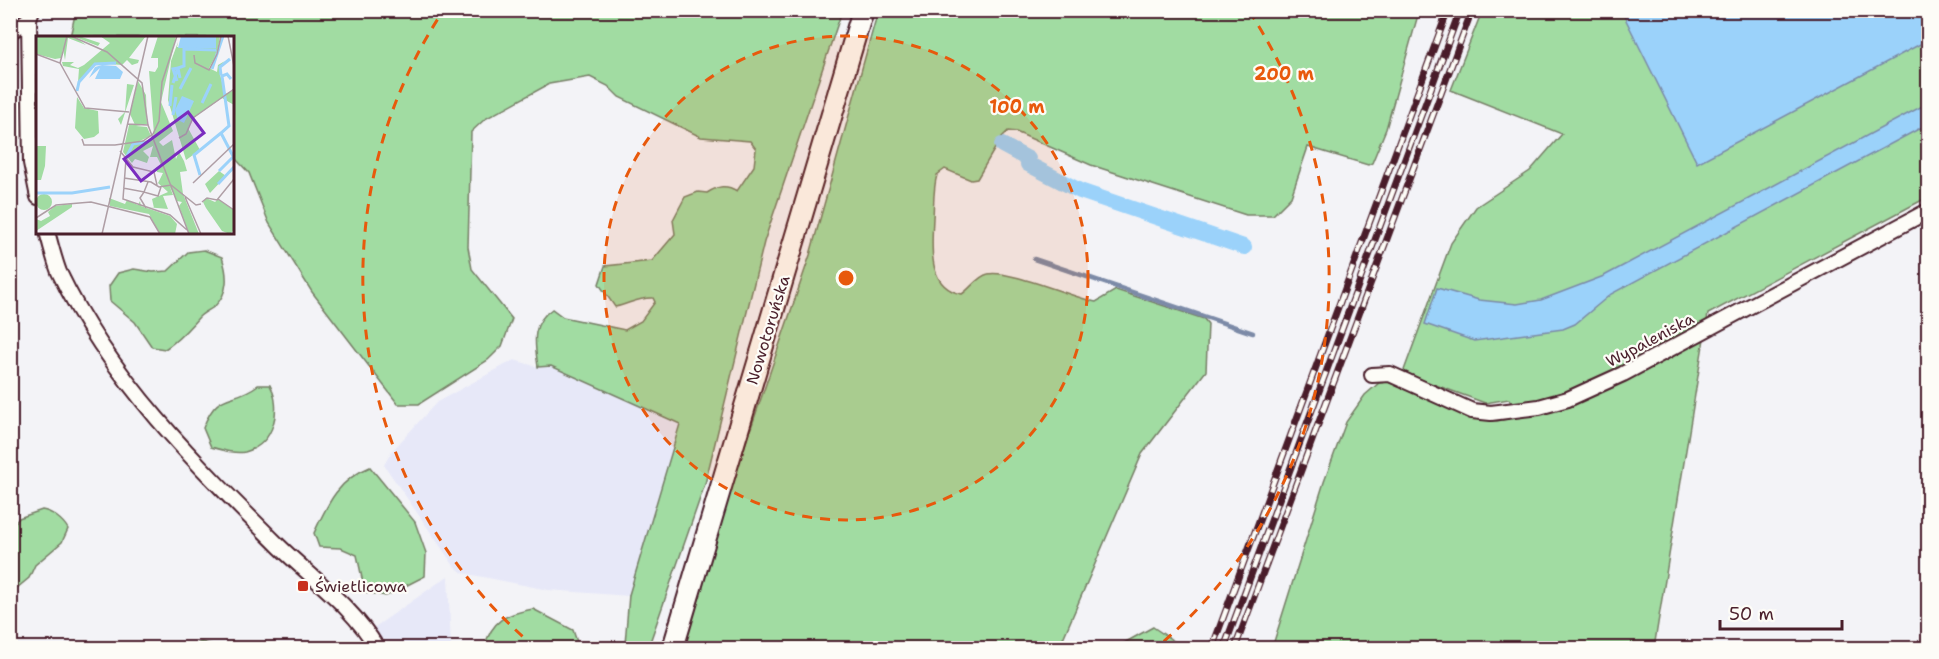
<svg xmlns="http://www.w3.org/2000/svg" width="1939" height="659" font-family="'Shantell Sans',sans-serif">
	<style>
		.built { fill: #e7e8f8 }
		.green { fill: #a1dca2; stroke: #767e66; stroke-width: 1.5 }
		.water { fill: #9bd2fa; stroke: #7b8aa7; stroke-width: 1.5 }
		.lines { fill: none; stroke-linecap: round; stroke-linejoin: round }
		.stream { stroke: #7b8aa7; stroke-width: 4.5 }
		.canal { stroke: #9bd2fa; stroke-width: 16 }
		.minor-casing { stroke: #4a1f2b; stroke-width: 18 }
		.secondary-casing { stroke: #4a1f2b; stroke-width: 24 }
		.minor { stroke: #fdfcf7; stroke-width: 14 }
		.secondary { stroke: #fdfcf7; stroke-width: 20 }
		.rail-casing { stroke: #4a1f2b; stroke-width: 7 }
		.rail { stroke: #fdfcf7; stroke-width: 4.5; stroke-dasharray: 14; stroke-linecap: butt }
		.ring { fill: none; stroke: #e8590c; stroke-width: 3; stroke-dasharray: 10 8 }
		.poi-dot { fill: #c8321e; stroke: #fdfcf7; stroke-width: 2 }
		.labels { text-anchor: middle; dominant-baseline: central; stroke-width: 4.5; stroke-linejoin: round; paint-order: stroke }
		.street-label { font-size: 16px; fill: #4a1f2b; stroke: #fdfcf7 }
		.poi-label { font-size: 16px; fill: #4a1f2b; stroke: #fdfcf7; text-anchor: start }
		.inset-river { fill: none; stroke: #9bd2fa; stroke-width: 3 }
		.inset-road { fill: none; stroke: #af9ea5; stroke-width: 1.5 }
		.view { fill: #7b2cbf; fill-opacity: 0.15; stroke: #7b2cbf; stroke-width: 3 }
		.inset-edge { fill: none; stroke: #4a1f2b; stroke-width: 3 }
		.centre { fill: #e8590c; stroke: #fdfcf7; stroke-width: 3 }
		.ring-label { font-size: 18px; text-anchor: middle; font-weight: bold; fill: #e8590c; stroke: #fdfcf7; stroke-width: 4.5; stroke-linejoin: round; paint-order: stroke }
	</style>
	<rect width="100%" height="100%" fill="#f3f3f7"/>
	<filter id="ink" filterUnits="userSpaceOnUse"><feTurbulence type="fractalNoise" baseFrequency=".0167" numOctaves="2"/><feDisplacementMap in="SourceGraphic" scale="12" xChannelSelector="R" yChannelSelector="G"/><feConvolveMatrix kernelMatrix="1 2 1 2 8 2 1 2 1" color-interpolation-filters="sRGB"/></filter>
	<g filter="url(#ink)">
		<!-- built -->
		<path class="built" d="M 514,360 L 538,367 L 551,365 L 680,424 L 629,596 L 548,590 L 463,573 L 454,566 L 384,465 L 392,451 L 437,402 Z
			M 448,576 L 451,648 L 377,648 L 372,629 Z"/>
		<!-- green -->
		<path class="green" d="M 76,10 L 842,11 L 764,242 L 705,484 L 648,648 L 622,648 L 625,644 L 629,595 L 680,424 L 551,366 L 538,367 C 535,344 530,324 552,309 L 563,317 L 625,330 L 641,321 L 655,302 L 653,298 C 639,297 629,304 615,307 L 599,284 L 605,266 L 652,261 L 675,234 L 673,220 L 685,197 L 698,192 L 707,193 C 718,186 726,184 737,191 L 754,166 L 756,149 L 750,141 L 701,137 L 619,97 L 608,86 L 590,77 L 549,84 L 485,119 L 471,132 L 468,247 L 472,269 L 512,319 L 502,346 L 488,360 L 419,404 L 398,404 L 312,292 L 269,223 L 249,173 L 233,156 L 232,38 L 70,37 Z
			M 878,11 L 1415,11 L 1418,15 L 1386,129 L 1372,163 L 1368,165 L 1308,147 L 1291,197 L 1273,215 L 1246,215 L 1091,165 L 1016,132 L 1008,131 L 1001,138 L 977,179 L 971,180 L 945,169 L 937,175 C 933,188 934,204 933,218 C 932,245 926,288 962,294 C 970,289 978,276 988,274 C 1007,269 1072,297 1096,302 L 1116,290 L 1204,319 L 1208,324 L 1206,371 L 1142,454 L 1059,648 L 682,648 L 739,463 L 810,255 Z
			M 1482,11 L 1928,11 L 1928,197 L 1708,314 L 1654,648 L 1272,648 L 1324,482 L 1346,422 L 1365,395 L 1379,383 L 1388,382 L 1472,418 L 1497,421 L 1518,417 L 1509,399 L 1485,403 L 1403,373 L 1451,243 L 1476,207 L 1530,171 L 1562,134 L 1451,90 Z
			M 204,250 L 222,257 C 228,275 229,292 215,306 C 210,310 204,312 199,317 C 188,329 179,340 165,349 L 152,347 L 135,322 L 110,301 L 109,286 L 118,273 L 134,269 L 153,272 L 168,271 L 188,252 Z
			M 258,385 L 270,385 C 282,408 275,444 245,452 C 234,454 222,450 211,447 L 203,428 C 218,389 231,405 258,385 Z
			M 370,467 L 415,522 L 426,553 L 425,576 L 386,596 L 365,592 L 357,555 L 341,548 L 319,547 L 314,533 C 328,503 338,480 370,467 Z
			M 42,510 C 51,511 63,520 68,529 L 62,542 L 35,565 L 29,578 L 11,593 L 11,528 L 19,518 Z
			M 533,609 L 573,630 L 579,648 L 484,648 C 492,620 505,614 533,609 Z
			M 1153,627 L 1175,642 L 1172,648 L 1115,648 Z
			M 201,642 L 225,648 L 187,648 Z"/>
		<!-- water -->
		<path class="water" d="M 1624,11 L 1928,11 L 1928,40 L 1697,163 L 1623,14 Z
			M 1928,103 L 1928,124 L 1611,294 L 1575,324 L 1563,329 L 1474,341 L 1425,324 L 1437,288 L 1479,300 L 1517,304 L 1541,300 L 1604,276 Z"/>
		<g class="lines">
			<!-- stream -->
			<path class="stream" d="M 1034,259 L 1253,333"/>
			<!-- canal -->
			<path class="canal" d="M 10,14 L 18,10
				M 1002,145 L 1028,159 L 1028,164 L 1080,191 L 1244,247"/>
			<defs>
				<path id="minor" d="M 32,10 L 29,19 L 31,163 L 38,197
					M 10,32 L 29,19
					M 47,232 C 51,245 54,259 59,272 C 110,379 197,465 280,547 C 313,579 354,608 377,648
					M 1372,375 L 1390,374 L 1472,411 L 1491,413 L 1539,407 L 1568,399 L 1623,374 L 1928,211"/>
				<path id="secondary" d="M 673,648 L 863,10"/>
			</defs>
			<!-- minor casing -->
			<use href="#minor" class="minor-casing"/>
			<!-- secondary casing -->
			<use href="#secondary" class="secondary-casing"/>
			<!-- minor -->
			<use href="#minor" class="minor"/>
			<!-- secondary -->
			<use href="#secondary" class="secondary"/>
			<defs>
				<path id="rail" d="M 1212,648 L 1448,10
					M 1224,648 L 1460,10
					M 1235,648 L 1472,10"/>
			</defs>
			<!-- rail casing -->
			<use href="#rail" class="rail-casing"/>
			<!-- rail -->
			<use href="#rail" class="rail"/>
		</g>
	</g>
	<!-- distance rings -->
	<circle cx="846" cy="278" r="242" fill="#e8590c" fill-opacity=".12"/>
	<g class="ring">
		<circle cx="846" cy="278" r="242"/>
		<path d="M536 648A483 483 0 0 1 443 11M1249 11A483 483 0 0 1 1156 648"/>
	</g>
	<!-- markers -->
	<rect class="poi-dot" x="297" y="580" width="12" height="12" rx="3"/>
	<g class="labels">
		<!-- street labels -->
		<g class="street-label">
			<text transform="translate(768 330) rotate(-73)">Nowotoruńska</text>
			<text transform="translate(1650 340) rotate(-28)">Wypaleniska</text>
		</g>
		<!-- poi labels -->
		<g class="poi-label">
			<text x="315" y="586">Świetlicowa</text>
		</g>
	</g>
	<!-- overview -->
	<g transform="translate(36 36)">
		<rect width="198" height="198" fill="#f3f3f7"/>
		<path d="M 0,0 L 43,0 L 64,7 L 62,10 L 39,1 L 50,9 L 32,2 L 29,24 L 27,13 L 25,22 L 19,23 L 0,18 ZM 64,0 L 110,0 L 93,22 L 103,24 L 102,27 L 96,29 L 91,24 L 86,29 L 62,27 L 42,46 L 43,33 L 27,30 L 26,26 L 38,26 L 34,29 L 42,32 L 48,29 L 74,7 ZM 122,0 L 140,0 L 125,66 L 137,95 L 123,106 L 127,110 L 136,104 L 140,123 L 143,116 L 148,125 L 151,135 L 144,136 L 147,158 L 163,198 L 153,198 L 143,170 L 146,166 L 141,165 L 134,151 L 137,159 L 127,160 L 132,173 L 110,171 L 118,172 L 116,163 L 132,156 L 122,147 L 127,137 L 121,136 L 120,132 L 125,129 L 121,121 L 114,121 L 117,110 L 107,115 L 113,121 L 111,127 L 99,123 L 96,127 L 87,116 L 93,89 L 99,89 L 94,78 L 102,45 L 110,59 L 111,88 L 100,90 L 111,91 L 115,100 L 99,107 L 113,104 L 118,98 L 113,35 L 119,36 L 122,31 L 122,22 L 115,22 ZM 180,0 L 184,0 L 181,18 L 173,32 L 181,36 L 182,29 L 189,25 L 184,30 L 184,38 L 189,58 L 198,54 L 198,69 L 186,62 L 157,82 L 152,92 L 164,114 L 150,124 L 132,64 L 135,25 L 142,6 L 141,11 L 180,12 ZM 91,48 L 98,49 L 85,89 L 82,83 L 89,76 ZM 41,61 L 48,72 L 62,75 L 63,97 L 58,101 L 48,103 L 39,92 ZM 0,110 L 10,110 L 9,130 L 5,144 L 1,144 ZM 183,135 L 190,140 L 174,157 L 169,148 ZM0 166a8 8 0 1 1 16 0a8 8 0 1 1-16 0ZM 73,162 L 89,168 L 91,164 L 102,169 L 104,165 L 105,170 L 134,180 L 141,188 L 139,198 L 124,198 L 113,178 L 74,170 ZM 170,162 L 179,166 L 182,163 L 198,174 L 198,194 L 194,198 L 186,195 L 170,172 L 167,166 ZM 36,168 L 36,171 L 0,195 L 0,183 L 5,185 L 14,180 L 12,176 L 19,170 Z" fill="#a1dca2"/>
		<path d="M 145,0 L 180,0 L 180,12 L 142,12 ZM 66,29 L 80,30 L 87,36 L 84,43 L 59,43 L 64,32 L 53,42 L 59,31 ZM 146,60 L 158,65 L 148,87 L 142,84 L 139,74 Z" fill="#9bd2fa"/>
		<path class="inset-river" d="M 176,33 L 187,0M 185,39 L 184,31 L 194,23M 195,43 L 191,38 L 186,40 L 193,90 L 185,97 L 198,122M 141,45 L 137,33 L 142,32 L 144,42M 137,47 L 142,32 L 148,30 L 148,13 L 180,14M 144,53 L 155,32M 41,55 L 43,46 L 59,28 L 80,27M 166,67 L 175,48M 134,70 L 136,49M 137,79 L 140,61M 90,122 L 97,108 L 109,106M 183,135 L 197,121M 164,139 L 158,119 L 185,97M 182,148 L 198,131M 0,157 L 36,157 L 74,151"/>
		<path class="inset-road" d="M 35,0 L 71,16 L 106,47 L 112,89 L 153,198M 192,0 L 198,30M 0,18 L 24,27 L 49,72 L 93,76M 158,19 L 159,27 L 173,34 L 181,18 L 185,0M 24,27 L 31,0M 91,88 L 112,89M 143,102 L 150,98 L 157,82 L 198,53M 46,103 L 48,109 L 79,109 L 107,105 L 117,98 L 123,85 L 126,46 L 141,0M 84,115 L 97,131 L 118,136 L 121,149M 90,123 L 87,163 L 134,179 L 151,194M 88,142 L 115,146 L 123,151 L 135,149 L 160,169 L 165,168M 157,147 L 198,108M 87,152 L 108,156 L 112,146M 149,161 L 165,198M 182,163 L 198,174M 166,166 L 171,162 L 181,164 L 198,143M 110,172 L 104,162 L 108,156 L 122,160 L 125,151M 0,182 L 20,169 L 55,166 L 114,181 L 124,198M 66,198 L 112,0"/>
		<path class="view" d="M 152,76 L 168,97 L 105,145 L 88,123 Z"/>
		<rect width="198" height="198" class="inset-edge"/>
	</g>
	<circle cx="846" cy="278" r="9" class="centre"/>
	<g class="ring-label">
		<text x="1284" y="80">200 m</text>
		<text x="1017" y="113">100 m</text>
	</g>
	<!-- margin -->
	<rect width="1939" height="659" fill="none" stroke="#fdfcf7" stroke-width="36"/>
	<rect x="18" y="18" width="1903" height="623" fill="none" stroke="#4a1f2b" stroke-width="2" filter="url(#ink)"/>
	<!-- scale -->
	<path d="M1720 620v9h122v-9" fill="none" stroke="#4a1f2b" stroke-width="3"/>
	<text x="1729" y="620" font-size="18" fill="#4a1f2b" stroke="#fdfcf7" stroke-width="4.5" paint-order="stroke">50 m</text>
</svg>
